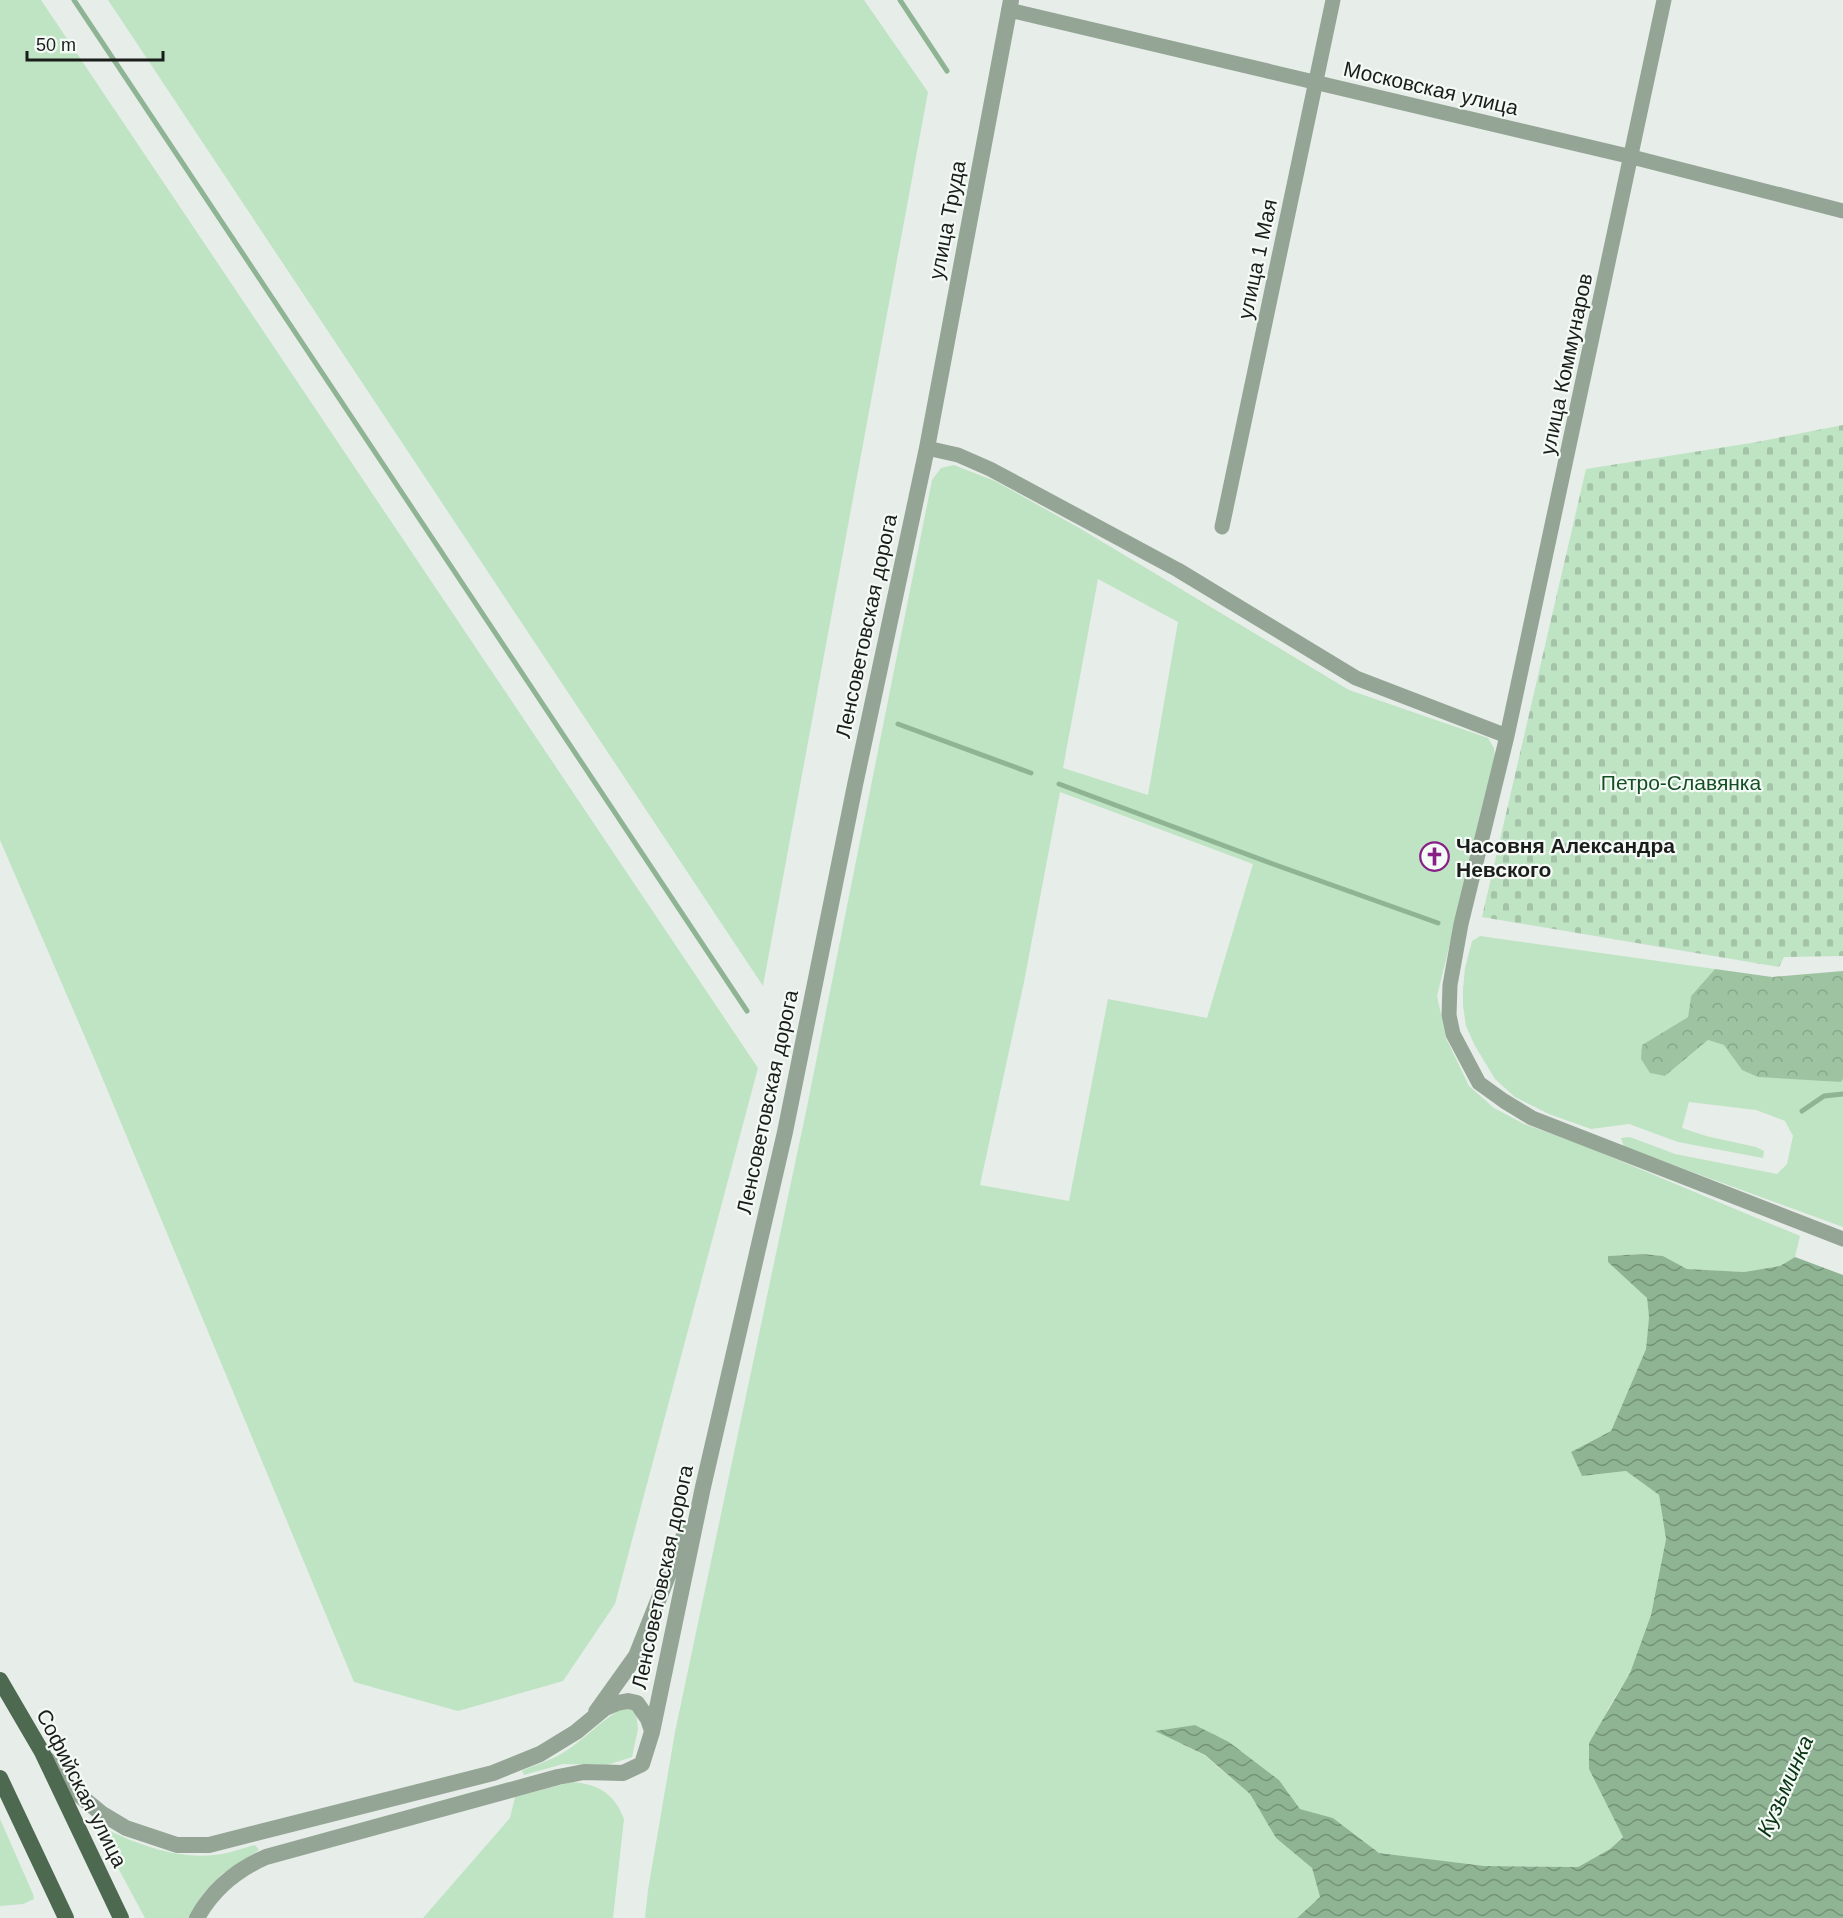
<svg xmlns="http://www.w3.org/2000/svg" width="1843" height="1918" font-family="Arial,sans-serif">
	<style>
		.green { fill: #bfe4c4; fill-rule: evenodd }
		.forest { fill: url(#forest-crowns) }
		.cemetery { fill: url(#cemetery-stones) }
		.water { fill: url(#water-waves) }
		.lines { fill: none; stroke-linecap: round; stroke-linejoin: round }
		.stream { stroke: #8fb494; stroke-width: 5 }
		.minor { stroke: #94a596; stroke-width: 15 }
		.tertiary { stroke: #94a596; stroke-width: 16 }
		.primary { stroke: #4d6a51; stroke-width: 16 }
		.labels { text-anchor: middle; dominant-baseline: central; stroke-width: 4.5; stroke-linejoin: round; paint-order: stroke }
		.street-label { font-size: 21px; fill: #1b1d1b; stroke: #f4faf5 }
		.park-label { font-size: 21px; fill: #144e23; stroke: #f4faf5 }
		.poi-label { font-size: 21px; font-weight: bold; fill: #1b1d1b; stroke: #f4faf5; text-anchor: start }
		.water-label { font-size: 22px; font-style: italic; fill: #083414; stroke: #f4faf5 }
	</style>
	<defs>
		<pattern id="forest-crowns" width="20" height="18" patternUnits="userSpaceOnUse" patternTransform="scale(1.5)"><rect width="20" height="18" fill="#9dc3a1"/><path d="M2 6a3 3 0 1 1 6 0M12 15a3 3 0 1 1 6 0" fill="none" stroke="#87a78a"/></pattern>
		<pattern id="cemetery-stones" width="16" height="16" patternUnits="userSpaceOnUse" patternTransform="scale(1.5)"><rect width="16" height="16" fill="#bfe4c4"/><path d="M2 7V4a2 2 0 0 1 4 0v3zM10 15v-3a2 2 0 0 1 4 0v3z" fill="#a4c3a8"/></pattern>
		<pattern id="water-waves" width="16" height="10" patternUnits="userSpaceOnUse" patternTransform="scale(1.5)"><rect width="16" height="10" fill="#8fb494"/><path d="M0 5q4-4 8 0t8 0" fill="none" stroke="#749278"/></pattern>
	</defs>
	<rect width="100%" height="100%" fill="#e7ede8"/>
	<!-- green -->
	<path class="green" d="M 0,0 L 41,0 L 758,1068 L 615,1604 L 563,1681 L 458,1711 L 354,1682 L 94,1058 L 0,840 Z
		M 108,0 L 864,0 L 928,92 L 763,986 Z
		M 954,465 L 995,481 L 1081,529 L 1349,690 L 1488,738 L 1494,748 L 1495,760 L 1437,996 L 1446,1038 L 1469,1086 L 1494,1108 L 1524,1124 L 1580,1144 L 1800,1236 L 1795,1257 L 1780,1266 L 1744,1272 L 1687,1269 L 1663,1256 L 1643,1254 L 1608,1256 L 1647,1298 L 1649,1317 L 1646,1349 L 1611,1431 L 1571,1452 L 1582,1476 L 1626,1471 L 1659,1495 L 1666,1539 L 1651,1615 L 1630,1673 L 1608,1709 L 1589,1769 L 1623,1836 L 1610,1849 L 1578,1867 L 1485,1866 L 1379,1853 L 1333,1818 L 1300,1809 L 1279,1780 L 1229,1742 L 1195,1725 L 1156,1731 L 1204,1755 L 1250,1794 L 1276,1838 L 1312,1868 L 1320,1897 L 1297,1918 L 645,1918 L 648,1890 L 675,1732 L 808,1102 L 932,480 L 941,468 ZM 1098,579 L 1178,622 L 1148,795 L 1063,768 ZM 1060,792 L 1253,864 L 1207,1018 L 1108,999 L 1069,1201 L 980,1185 L 1024,982 Z
		M 1480,936 L 1715,969 L 1691,996 L 1688,1017 L 1642,1045 L 1665,1076 L 1708,1040 L 1724,1044 L 1742,1070 L 1841,1082 L 1843,1079 L 1843,1227 L 1624,1147 L 1621,1138 L 1630,1137 L 1675,1154 L 1777,1174 L 1787,1164 L 1793,1136 L 1785,1121 L 1756,1110 L 1689,1102 L 1682,1128 L 1706,1136 L 1756,1147 L 1764,1151 L 1763,1158 L 1678,1142 L 1629,1124 L 1591,1129 L 1549,1114 L 1515,1097 L 1495,1079 L 1475,1046 L 1466,1026 L 1463,1006 L 1463,989 L 1465,968 L 1472,941 Z
		M 626,1707 L 636,1712 L 638,1729 L 632,1757 L 607,1765 L 563,1764 L 524,1775 L 522,1771 C 535,1765 549,1761 561,1754 C 585,1740 602,1718 626,1707 Z
		M 572,1782 C 598,1784 614,1793 624,1819 L 613,1918 L 423,1918 L 510,1818 L 515,1797 Z
		M 0,1819 L 33,1894 L 34,1899 L 23,1904 L 0,1906 Z
		M 110,1831 C 141,1846 180,1859 214,1855 C 228,1854 242,1848 255,1845 L 259,1850 L 222,1874 L 202,1895 L 189,1918 L 145,1918 L 110,1853 L 107,1835 Z"/>
	<!-- forest -->
	<path class="forest" d="M 1715,969 L 1772,977 L 1843,971 L 1843,1079 L 1841,1082 L 1758,1077 L 1742,1070 L 1724,1045 L 1708,1040 L 1665,1076 L 1650,1073 L 1641,1059 L 1642,1045 L 1688,1017 L 1691,996 Z"/>
	<!-- cemetery -->
	<path class="cemetery" d="M 1843,425 L 1843,956 L 1784,957 L 1779,967 L 1482,917 L 1586,469 L 1757,442 Z"/>
	<!-- water -->
	<path class="water" d="M 1643,1254 L 1663,1256 L 1687,1269 L 1744,1272 L 1780,1266 L 1795,1257 L 1843,1275 L 1843,1918 L 1297,1918 L 1320,1897 L 1312,1868 L 1276,1838 L 1250,1794 L 1205,1755 L 1155,1731 L 1195,1725 L 1229,1742 L 1279,1780 L 1300,1809 L 1333,1818 L 1379,1853 L 1485,1866 L 1578,1867 L 1610,1849 L 1623,1837 L 1589,1769 L 1589,1743 L 1630,1673 L 1651,1615 L 1666,1539 L 1659,1495 L 1626,1471 L 1582,1476 L 1571,1452 L 1611,1431 L 1646,1349 L 1649,1317 L 1647,1298 L 1608,1262 L 1608,1256 Z"/>
	<g class="lines">
		<!-- stream -->
		<path class="stream" d="M 74,0 L 747,1011
			M 900,0 L 947,71
			M 898,724 L 1031,773
			M 1059,784 L 1273,864 L 1438,923
			M 1802,1111 L 1824,1096 L 1843,1094"/>
		<!-- minor -->
		<path class="minor" d="M 1664,0 L 1507,736 L 1461,924 L 1450,985 L 1449,1015 L 1453,1034 L 1479,1083 L 1504,1101 L 1532,1118 L 1843,1239
			M 1009,10 L 1632,157 L 1843,211
			M 927,448 L 958,455 L 990,469 L 1178,570 L 1356,678 L 1507,736
			M 1222,527 L 1333,0"/>
		<!-- tertiary -->
		<path class="tertiary" d="M 596,1712 L 636,1656 L 685,1533
			M 48,1760 L 79,1795 L 101,1813 L 126,1828 L 177,1845 L 209,1845 L 493,1773 L 540,1754 L 576,1732 L 605,1708 L 617,1703 L 628,1701 L 637,1703 L 648,1719 L 652,1731
			M 197,1918 C 213,1889 236,1870 266,1857 L 558,1777 L 584,1772 L 623,1773 L 642,1764 L 652,1732 L 703,1487 L 785,1132 L 855,785 L 927,448 L 1011,0"/>
		<!-- primary -->
		<path class="primary" d="M 0,1680 L 42,1752 L 121,1918
			M 0,1778 L 66,1918"/>
	</g>
	<!-- icons -->
	<defs>
		<symbol id="church-ring" viewBox="-11 -11 22 22"><circle r="9.5" fill="#f4faf5" stroke="#871f85" stroke-width="1.5"/><path d="M-1.2-6h2.4v3.5h3.3v2.4h-3.3V6h-2.4V-.1h-3.3v-2.4h3.3Z" fill="#871f85"/></symbol>
	</defs>
	<g fill-rule="evenodd">
		<use href="#church-ring" x="1418" y="840" width="33" height="33"/>
	</g>
	<g class="labels">
		<!-- street labels -->
		<g class="street-label">
			<text transform="translate(1431 88) rotate(13)">Московская улица</text>
			<text transform="translate(947 220) rotate(-79)">улица Труда</text>
			<text transform="translate(1257 259) rotate(-78)">улица 1 Мая</text>
			<text transform="translate(1566 364) rotate(-78)">улица Коммунаров</text>
			<text transform="translate(866 626) rotate(-78)">Ленсоветовская дорога</text>
			<text transform="translate(767 1102) rotate(-78)">Ленсоветовская дорога</text>
			<text transform="translate(662 1577) rotate(-78)">Ленсоветовская дорога</text>
			<text transform="translate(82 1788) rotate(63)">Софийская улица</text>
		</g>
		<!-- park labels -->
		<g class="park-label">
			<text x="1681" y="782">Петро-Славянка</text>
		</g>
		<!-- poi labels -->
		<g class="poi-label">
			<text x="1456" y="845">Часовня Александра<tspan x="1456" dy="24">Невского</tspan></text>
		</g>
		<!-- water labels -->
		<g class="water-label">
			<text transform="translate(1785 1786) rotate(-66)">Кузьминка</text>
		</g>
	</g>
	<!-- scale -->
	<path d="M27 51v9h136v-9" fill="none" stroke="#1b1d1b" stroke-width="3"/>
	<text x="36" y="51" font-size="18" fill="#1b1d1b" stroke="#f4faf5" stroke-width="4.5" paint-order="stroke">50 m</text>
</svg>
